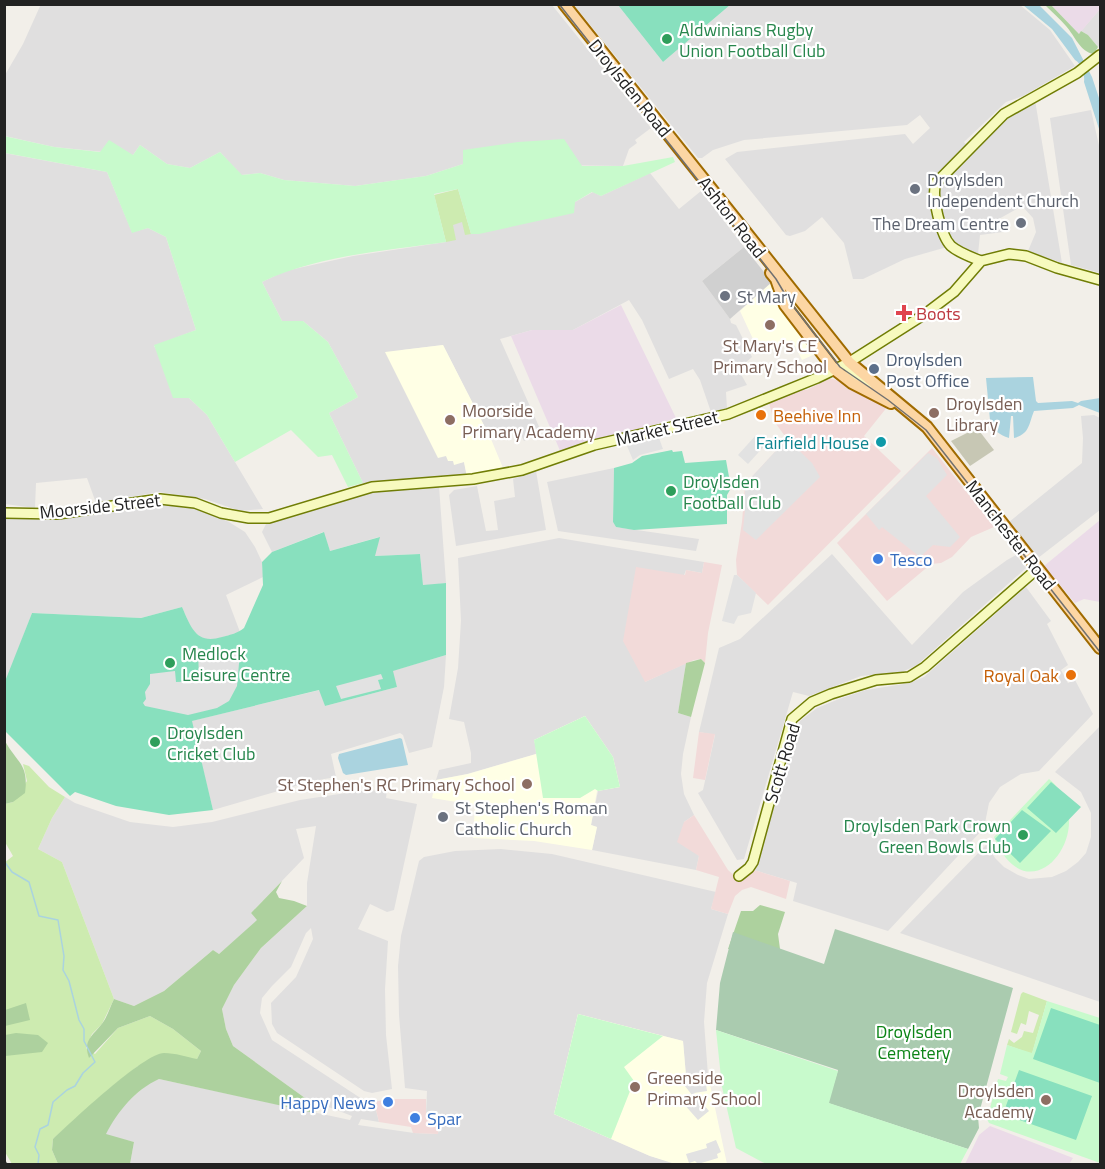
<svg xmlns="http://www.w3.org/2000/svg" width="1105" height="1169" font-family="'Titillium Web',sans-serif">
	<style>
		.residential { fill: #e0dfdf }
		.commercial { fill: #f2dad9 }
		.industrial { fill: #ebdbe8 }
		.education { fill: #ffffe5 }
		.religious { fill: #d0d0d0 }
		.construction { fill: #c7c7b4 }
		.grass { fill: #cdebb0 }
		.forest { fill: #add19e }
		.cemetery { fill: #aacbaf }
		.park { fill: #c8facc }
		.pitch { fill: #88e0be }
		.parking { fill: #e2e2e2 }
		.water { fill: #aad3df }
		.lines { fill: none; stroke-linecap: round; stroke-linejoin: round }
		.stream { stroke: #aad3df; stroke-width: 1.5 }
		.secondary-casing { stroke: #707d05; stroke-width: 12 }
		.primary-casing { stroke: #a06b00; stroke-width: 14 }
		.secondary { stroke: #f7fabf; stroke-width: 9 }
		.primary { stroke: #fcd6a4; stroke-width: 10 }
		.tram { stroke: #707070; stroke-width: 1.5 }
		.rail { stroke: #707070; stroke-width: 1.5; stroke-dasharray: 12 12; stroke-linecap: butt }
		.leisure-dot { fill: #2e9e5b; stroke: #fff; stroke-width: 2 }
		.worship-dot { fill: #6b7280; stroke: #fff; stroke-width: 2 }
		.health-dot { fill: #e0444e; stroke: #fff; stroke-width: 2 }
		.education-dot { fill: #8d6e63; stroke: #fff; stroke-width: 2 }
		.service-dot { fill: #5c6f8a; stroke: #fff; stroke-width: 2 }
		.food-dot { fill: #e8710a; stroke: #fff; stroke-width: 2 }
		.culture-dot { fill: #0f9aa8; stroke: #fff; stroke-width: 2 }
		.shop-dot { fill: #3f7fe0; stroke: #fff; stroke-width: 2 }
		.labels { text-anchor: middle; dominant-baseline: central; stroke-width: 4.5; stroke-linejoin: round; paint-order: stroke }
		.leisure-label { font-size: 18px; fill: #27864d; stroke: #fff; text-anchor: start }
		.street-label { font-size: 18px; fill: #222; stroke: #fff }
		.worship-label { font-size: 18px; fill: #5b616d; stroke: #fff; text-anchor: start }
		.health-label { font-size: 18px; fill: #be3a42; stroke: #fff; text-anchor: start }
		.education-label { font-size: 18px; fill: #785e54; stroke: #fff; text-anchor: start }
		.service-label { font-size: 18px; fill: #4e5e75; stroke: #fff; text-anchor: start }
		.food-label { font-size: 18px; fill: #c56008; stroke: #fff; text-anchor: start }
		.culture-label { font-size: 18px; fill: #0d838f; stroke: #fff; text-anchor: end }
		.shop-label { font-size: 18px; fill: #366cbe; stroke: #fff; text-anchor: start }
		.park-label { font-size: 18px; fill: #0c8416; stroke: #fff }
	</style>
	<rect width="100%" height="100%" fill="#f2efe9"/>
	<!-- residential -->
	<path class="residential" d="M 41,4 L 552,5 L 651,128 L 635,140 L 637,143 L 629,149 L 623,166 L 463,164 L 426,176 L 355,186 L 284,180 L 260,173 L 241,175 L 220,152 L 190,168 L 167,164 L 140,145 L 133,155 L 54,147 L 5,136 L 5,75 L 23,44 Z
		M 574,5 L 618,5 L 663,62 L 730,5 L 1020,5 L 1050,30 L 1075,66 L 1023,96 L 1006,102 L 964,142 L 972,151 L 1009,118 L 1035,100 L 1062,263 L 1028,251 L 1036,232 L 1033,218 L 1022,206 L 997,220 L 1003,232 L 980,235 L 978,254 L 954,245 L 905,259 L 863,279 L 853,279 L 844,243 L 822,217 L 805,231 L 790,236 L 786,235 L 725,159 L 737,152 L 905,134 L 913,144 L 930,128 L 920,115 L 907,125 L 744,140 L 713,150 L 702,158 L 698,158 Z
		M 1100,9 L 1100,45 L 1098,47 L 1088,35 L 1081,31 Z
		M 1091,110 L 1100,150 L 1100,273 L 1071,265 L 1050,118 Z
		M 4,153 L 107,172 L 132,232 L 148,228 L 166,237 L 196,330 L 154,346 L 189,398 L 207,415 L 263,509 L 240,511 L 205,499 L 159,492 L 96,503 L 87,478 L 36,483 L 35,508 L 5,504 Z
		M 650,173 L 679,209 L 701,191 L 744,247 L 702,281 L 730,319 L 731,323 L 736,325 L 752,357 L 738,369 L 747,385 L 726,392 L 727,409 L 711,412 L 700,380 L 693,369 L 669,379 L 642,320 L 629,300 L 573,330 L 532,330 L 500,339 L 541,431 L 524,441 L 518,430 L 491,439 L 443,345 L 402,350 L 446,456 L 457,463 L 464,462 L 467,477 L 363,483 L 329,413 L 358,397 L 328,342 L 303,321 L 282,321 L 262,282 L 285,271 L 353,256 L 446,242 L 458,189 L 471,234 L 575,202 L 593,192 L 601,196 Z
		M 1094,415 L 1100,418 L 1100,510 L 1038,558 L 1009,522 L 1082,463 L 1083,438 L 1081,416 Z
		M 614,468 L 613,522 L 616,527 L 699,539 L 696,551 L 558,531 L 547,482 Z
		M 536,471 L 546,530 L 456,546 L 449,495 L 454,490 L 477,486 L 486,531 L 498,530 L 494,501 L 515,497 L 513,479 Z
		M 439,486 L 446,583 L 423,586 L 420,554 L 374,556 L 379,537 L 330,551 L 323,532 L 272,552 L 262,532 L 266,524 L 367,492 Z
		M 161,502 L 199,509 L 229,522 L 245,532 L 255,547 L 262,562 L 263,577 L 226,595 L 240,632 L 210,641 L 202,638 L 192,630 L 182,607 L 141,618 L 32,613 L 5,684 L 5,515 Z
		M 559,538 L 704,562 L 702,573 L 686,570 L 645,682 L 686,663 L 678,713 L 691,717 L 683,754 L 681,774 L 684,794 L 694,815 L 684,822 L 699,856 L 696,870 L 592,850 L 597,827 L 591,825 L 598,791 L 620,787 L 585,716 L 535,740 L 536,754 L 467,774 L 436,780 L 439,770 L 471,763 L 471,753 L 464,722 L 449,719 L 458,668 L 461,621 L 458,558 Z
		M 832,554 L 912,645 L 963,592 L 1007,560 L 1016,555 L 1026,568 L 917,665 L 902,672 L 861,676 L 809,696 L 793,692 L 744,859 L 737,860 L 698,793 L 703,790 L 715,735 L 699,732 L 719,648 L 740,639 Z
		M 1026,587 L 1051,621 L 1047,624 L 1068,665 L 1061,670 L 1068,683 L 1075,680 L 1093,714 L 1039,771 L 1021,774 L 1000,787 L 989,803 L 984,828 L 888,931 L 793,901 L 797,883 L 754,870 L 800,721 L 817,708 L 839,699 L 866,690 L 910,683 L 924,677 Z
		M 446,655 L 444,687 L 432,747 L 409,753 L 403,735 L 400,733 L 331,754 L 336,777 L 313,781 L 213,810 L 191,721 L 320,690 L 325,706 L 397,687 L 392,671 Z
		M 1100,726 L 1100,1002 L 900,933 L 986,845 L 988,846 L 995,858 L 1004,867 L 1018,875 L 1029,879 L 1052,877 L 1066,871 L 1078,862 L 1086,853 L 1091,837 L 1091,813 L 1081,792 L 1055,772 Z
		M 387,790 L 386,798 L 417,804 L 394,910 L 387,912 L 370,904 L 358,929 L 388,941 L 385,989 L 386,1035 L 392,1089 L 372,1093 L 364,1091 L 277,1033 L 272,1024 L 271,1003 L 296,977 L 313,939 L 311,928 L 306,933 L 291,967 L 272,986 L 262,998 L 260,1013 L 272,1040 L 362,1099 L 371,1103 L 374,1102 L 379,1122 L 361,1119 L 358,1125 L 414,1133 L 438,1134 L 439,1119 L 426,1116 L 427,1091 L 405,1088 L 399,1015 L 398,966 L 401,936 L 419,861 L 424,857 L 455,851 L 501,849 L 552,854 L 716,892 L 711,909 L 728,914 L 707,983 L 704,1022 L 708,1075 L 686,1076 L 683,1041 L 578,1014 L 554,1114 L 650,1156 L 679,1164 L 130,1164 L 134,1142 L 105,1135 L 114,1117 L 128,1101 L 148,1084 L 159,1079 L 350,1120 L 352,1116 L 305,1098 L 233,1046 L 226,1029 L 222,1009 L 234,985 L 261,948 L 307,906 L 307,883 L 316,826 L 296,829 L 304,858 L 251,913 L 258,920 L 219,954 L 213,950 L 164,991 L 134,1006 L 114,999 L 62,862 L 38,849 L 52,818 L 65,797 L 75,803 L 130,822 L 173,827 L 212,822 L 300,800 L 359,791 Z"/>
	<!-- commercial -->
	<path class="commercial" d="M 829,378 L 843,382 L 888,406 L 864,436 L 901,471 L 768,605 L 737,575 L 736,560 L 742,522 L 745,484 L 787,439 L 774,421 L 769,403 L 798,390 L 807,390 Z
		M 932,448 L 994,527 L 971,537 L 952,557 L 941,563 L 931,564 L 887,601 L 837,543 Z
		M 704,562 L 722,565 L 708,633 L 705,663 L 701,659 L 694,660 L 645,682 L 623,641 L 636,567 L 685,575 L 686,570 L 702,573 Z
		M 699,732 L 715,734 L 705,780 L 693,778 Z
		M 694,815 L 728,870 L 737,878 L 748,875 L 754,870 L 790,881 L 786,899 L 751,887 L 742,890 L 735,896 L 728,914 L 711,909 L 719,877 L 696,870 L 699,856 L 677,842 L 684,822 Z
		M 388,1099 L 426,1099 L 426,1116 L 439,1119 L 438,1134 L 413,1133 L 411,1127 L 379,1122 L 374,1102 Z"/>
	<!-- industrial -->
	<path class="industrial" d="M 1051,5 L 1100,5 L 1100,9 L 1079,34 Z
		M 621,305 L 676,418 L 561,453 L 511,336 L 532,330 L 573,330 Z
		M 1100,520 L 1100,602 L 1084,599 L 1075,603 L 1044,566 Z
		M 990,1126 L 1073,1158 L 1069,1164 L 965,1164 L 979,1135 Z"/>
	<!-- education -->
	<path class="education" d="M 772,282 L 776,298 L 782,310 L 815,354 L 802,360 L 792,340 L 760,354 L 740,311 Z
		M 443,345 L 491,439 L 503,468 L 467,477 L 464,462 L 454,465 L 453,461 L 448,461 L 446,456 L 438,458 L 385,352 Z
		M 585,716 L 613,757 L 620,787 L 597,791 L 591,825 L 597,827 L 592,850 L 534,841 L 473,838 L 475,805 L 432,798 L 436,780 L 468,774 L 536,754 L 537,751 L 534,740 Z
		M 578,1014 L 683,1041 L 686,1076 L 708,1075 L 727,1164 L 675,1164 L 650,1156 L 554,1114 Z"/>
	<!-- religious -->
	<path class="religious" d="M 744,247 L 772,282 L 730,319 L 702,281 Z"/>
	<!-- construction -->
	<path class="construction" d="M 977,428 L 994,450 L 970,466 L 951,441 Z"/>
	<!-- grass -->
	<path class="grass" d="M 458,189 L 471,234 L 465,235 L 462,222 L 453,225 L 456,240 L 446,242 L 434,195 Z
		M 23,764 L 29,766 L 49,787 L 65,797 L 52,818 L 38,849 L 62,862 L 114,999 L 102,1024 L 92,1034 L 86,1048 L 95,1054 L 118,1028 L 150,1016 L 173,1029 L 201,1051 L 197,1059 L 138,1066 L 109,1089 L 53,1139 L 52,1150 L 58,1164 L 12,1164 L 5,1152 L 4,863 L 13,856 L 5,842 L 5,804 L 13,802 L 27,781 Z
		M 1023,992 L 1047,1001 L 1032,1054 L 1007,1045 L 1009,1039 L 1014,1043 L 1022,1037 L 1024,1031 L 1033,1033 L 1039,1015 L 1029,1011 L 1026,1025 L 1021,1023 L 1017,1034 L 1011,1032 L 1021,994 Z"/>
	<!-- forest -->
	<path class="forest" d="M 1045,5 L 1051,5 L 1079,34 L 1081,31 L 1088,35 L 1098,47 L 1094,54 C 1080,52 1075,36 1066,26 C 1060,19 1052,12 1045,5 Z
		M 701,659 L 705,663 L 691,717 L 678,713 L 686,663 Z
		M 5,741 C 17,763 29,764 25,793 L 13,802 L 5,804 Z
		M 282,881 L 276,892 L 279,898 L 294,901 L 307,906 L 261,948 L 234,985 L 222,1009 L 226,1029 L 233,1046 L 305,1098 L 322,1104 L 315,1113 L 159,1079 C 135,1090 118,1111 106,1134 L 134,1142 L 130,1164 L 58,1164 L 52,1150 L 53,1139 C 71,1122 144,1053 164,1053 C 175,1053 187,1057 197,1059 L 201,1051 L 173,1029 L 150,1016 L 118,1028 L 89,1058 C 83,1041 91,1037 101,1025 C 107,1018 110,1007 114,999 L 134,1006 L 164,991 L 213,950 L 219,954 L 257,920 L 251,913 Z
		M 760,905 L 785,912 L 778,934 L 780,949 L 728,949 L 741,911 L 753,911 Z
		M 26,1003 L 30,1020 L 5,1026 L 5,1010 Z
		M 16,1033 L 38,1035 L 48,1043 L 42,1052 L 5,1056 L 5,1035 Z"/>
	<!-- cemetery -->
	<path class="cemetery" d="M 835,929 L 1013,988 L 978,1117 L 979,1128 L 968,1149 L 828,1103 L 838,1070 L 716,1030 L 720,983 L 733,932 L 824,964 Z"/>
	<!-- park -->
	<path class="park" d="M 4,136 L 54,147 L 100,152 L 109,140 L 133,155 L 140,145 L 167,164 L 190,168 L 220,152 L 242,175 L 260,173 L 284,180 L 355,186 L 426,176 L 463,164 L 463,150 L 518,142 L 564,139 L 582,166 L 623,166 L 673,157 L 675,162 L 601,196 L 592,192 L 575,202 L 574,213 L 479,234 L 471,234 L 458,189 L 434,194 L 446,242 C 385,251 318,255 262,282 L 282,321 L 303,321 L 328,342 L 358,397 L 329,413 L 363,483 L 348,487 L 332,455 L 318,457 L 291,430 L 235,462 L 207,415 L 189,398 L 173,398 L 154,345 L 196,330 L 166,237 L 148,228 L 132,233 L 107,172 L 5,153 Z
		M 585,716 L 613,757 L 620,787 L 598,791 L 595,789 L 580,798 L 543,798 L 534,740 Z
		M 1049,779 C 1105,825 1030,924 994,837 Z
		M 1047,1001 L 1100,1018 L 1100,1163 L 989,1123 L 987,1119 L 998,1079 L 1006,1081 L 1008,1077 L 1000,1074 L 1007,1045 L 1032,1053 Z
		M 578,1014 L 663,1036 L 624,1067 L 634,1081 L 611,1139 L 554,1114 Z
		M 716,1030 L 838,1071 L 829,1103 L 968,1149 L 960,1164 L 766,1164 L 736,1148 L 722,1087 Z"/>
	<!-- pitch -->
	<path class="pitch" d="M 618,5 L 730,5 L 663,62 Z
		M 672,450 L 673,452 L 682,451 L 685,463 L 726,460 L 731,488 L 727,495 L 727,524 L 634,530 L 616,527 L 613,522 L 614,468 L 632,463 L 642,456 Z
		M 324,532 L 330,551 L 380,537 L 375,556 L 420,554 L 423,585 L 446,583 L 446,655 L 393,671 L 397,687 L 325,706 L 319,690 L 192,721 L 213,810 L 169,815 L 116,806 L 75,792 L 70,796 L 5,731 L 4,684 L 32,613 L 141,618 L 182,607 C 191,627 196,645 222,637 C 230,635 238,633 244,628 L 263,585 L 262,562 L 272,552 Z
		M 1051,782 L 1081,807 L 1056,833 L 1027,808 Z
		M 1022,810 L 1051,831 L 1020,863 L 995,839 Z
		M 1051,1008 L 1100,1025 L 1100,1083 L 1033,1059 Z
		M 1019,1070 L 1092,1096 L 1076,1140 L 1003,1114 Z"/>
	<!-- parking -->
	<path class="parking" d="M 756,435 L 766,444 L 748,464 L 738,455 Z
		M 659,438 L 663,449 L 640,455 L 633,460 L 627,446 Z
		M 787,439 L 812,463 L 820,477 L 756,540 L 743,530 L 745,510 L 745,484 Z
		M 928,453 L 937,458 L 947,475 L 926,496 L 960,537 L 950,547 L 933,545 L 920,557 L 882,527 L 879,530 L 866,514 Z
		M 734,575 L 737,575 L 756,593 L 751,613 L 738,616 L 734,624 L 722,621 Z
		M 242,647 L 240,652 L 237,686 L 229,701 L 217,708 L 188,715 L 145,706 L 143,703 L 146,699 L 145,692 L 150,684 L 150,674 L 175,671 L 176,682 L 199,681 L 198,648 L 217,654 Z
		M 381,674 L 383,679 L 378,680 L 381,689 L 341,699 L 336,686 Z
		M 705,1078 L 707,1091 L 694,1093 L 709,1111 L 698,1120 L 683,1103 L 692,1095 L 681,1081 Z
		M 716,1140 L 721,1152 L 717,1154 L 718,1158 L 698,1164 L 695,1161 L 689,1163 L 686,1154 L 707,1148 L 706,1144 Z"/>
	<!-- water -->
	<path class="water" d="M 1023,5 L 1039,5 L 1072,38 L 1092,77 L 1100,101 L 1100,132 L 1084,82 C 1085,74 1082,64 1075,60 L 1052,29 Z
		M 1033,377 L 1036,401 L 1038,403 L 1072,401 L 1078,403 L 1081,401 L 1100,398 L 1100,413 L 1079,405 L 1073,408 L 1034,411 C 1029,423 1030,434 1014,438 L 1013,416 L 1011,416 L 1009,438 C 999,435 993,430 990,420 L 986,378 Z
		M 400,738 L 402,739 L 408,765 L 346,775 L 343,773 L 338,758 L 339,754 Z"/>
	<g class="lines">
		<!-- stream -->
		<path class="stream" d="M 4,861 L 12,872 L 29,882 L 39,916 L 58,920 L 64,956 L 63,970 L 69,981 L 79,1020 L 84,1029 L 84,1041 L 95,1062 L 83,1073 L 75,1086 L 67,1090 L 53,1102 L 48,1125 L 40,1129 L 35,1147 L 39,1155 L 38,1164"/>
		<defs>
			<path id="secondary" d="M 981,261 C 971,257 959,253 951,246 C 941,236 931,196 936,183 L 1004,114 L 1077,73 L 1100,55
				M 849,362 L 849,369 L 853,375 L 877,390
				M 4,513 L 58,514 L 160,499 L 195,503 L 221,513 L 249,518 L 269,518 L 372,487 L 473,479 L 522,470 L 594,445 L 728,414 L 817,378 L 848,363 L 925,314 L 954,292 L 981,261 L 1009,254 L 1026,256 L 1057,268 L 1100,280
				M 739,876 L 749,868 L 753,862 L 792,719 L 812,702 L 831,694 L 876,680 L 909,677 L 925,667 L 1037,569"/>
			<path id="primary" d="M 564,4 L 842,353 L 849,362 L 927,427 L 1100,648
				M 771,273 L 776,279 L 785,305 L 834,369 L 852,383 L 891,403"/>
		</defs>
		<!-- secondary casing -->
		<use href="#secondary" class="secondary-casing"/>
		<!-- primary casing -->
		<use href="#primary" class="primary-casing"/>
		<!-- secondary -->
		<use href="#secondary" class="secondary"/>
		<!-- primary -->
		<use href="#primary" class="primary"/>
		<!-- tram -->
		<path class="tram" d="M 559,4 L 776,279 L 789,301 L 840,367 L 888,400 L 926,430 L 1100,652"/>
		<!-- rail -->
		<path class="rail" d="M 4,1160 L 7,1164"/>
	</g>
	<!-- markers -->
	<g class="leisure-dot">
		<circle cx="667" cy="39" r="6"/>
		<circle cx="671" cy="491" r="6"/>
		<circle cx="170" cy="663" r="6"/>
		<circle cx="155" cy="742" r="6"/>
		<circle cx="1023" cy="835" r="6"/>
	</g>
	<g class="worship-dot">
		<circle cx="915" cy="189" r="6"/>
		<circle cx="1021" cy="223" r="6"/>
		<circle cx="725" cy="296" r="6"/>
		<circle cx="443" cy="817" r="6"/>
	</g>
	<path class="health-dot" d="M901 304h6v6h6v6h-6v6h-6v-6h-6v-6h6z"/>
	<g class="education-dot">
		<circle cx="770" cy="325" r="6"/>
		<circle cx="934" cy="413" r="6"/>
		<circle cx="450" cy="420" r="6"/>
		<circle cx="527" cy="784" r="6"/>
		<circle cx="635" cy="1087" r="6"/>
		<circle cx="1046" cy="1100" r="6"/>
	</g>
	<circle class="service-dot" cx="874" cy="369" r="6"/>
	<g class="food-dot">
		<circle cx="761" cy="415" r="6"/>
		<circle cx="1071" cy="675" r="6"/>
	</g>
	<circle class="culture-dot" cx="881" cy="442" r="6"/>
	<g class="shop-dot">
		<circle cx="878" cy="559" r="6"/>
		<circle cx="388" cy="1102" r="6"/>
		<circle cx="415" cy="1118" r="6"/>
	</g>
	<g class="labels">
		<!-- leisure labels -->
		<g class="leisure-label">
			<text x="679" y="29">Aldwinians Rugby<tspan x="679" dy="21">Union Football Club</tspan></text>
			<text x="683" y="481">Droylsden<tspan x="683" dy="21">Football Club</tspan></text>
			<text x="182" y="653">Medlock<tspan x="182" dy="21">Leisure Centre</tspan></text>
			<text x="167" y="732">Droylsden<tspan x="167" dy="21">Cricket Club</tspan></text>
			<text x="1011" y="825" text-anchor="end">Droylsden Park Crown<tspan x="1011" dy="21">Green Bowls Club</tspan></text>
		</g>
		<!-- street labels -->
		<g class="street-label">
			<text transform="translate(630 88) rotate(51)">Droylsden Road</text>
			<text transform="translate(732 217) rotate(52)">Ashton Road</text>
			<text transform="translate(667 428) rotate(-13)">Market Street</text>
			<text transform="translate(100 506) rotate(-6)">Moorside Street</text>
			<text transform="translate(1011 535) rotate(52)">Manchester Road</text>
			<text transform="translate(782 763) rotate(-73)">Scott Road</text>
		</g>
		<!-- worship labels -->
		<g class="worship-label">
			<text x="927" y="179">Droylsden<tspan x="927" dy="21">Independent Church</tspan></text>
			<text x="1009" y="223" text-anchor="end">The Dream Centre</text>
			<text x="737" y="296">St Mary</text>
			<text x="455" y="807">St Stephen's Roman<tspan x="455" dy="21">Catholic Church</tspan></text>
		</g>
		<!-- health labels -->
		<g class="health-label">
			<text x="916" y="313">Boots</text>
		</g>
		<!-- education labels -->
		<g class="education-label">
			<text x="770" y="345" text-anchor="middle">St Mary's CE<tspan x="770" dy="21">Primary School</tspan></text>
			<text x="946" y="403">Droylsden<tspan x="946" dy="21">Library</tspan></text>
			<text x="462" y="410">Moorside<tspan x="462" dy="21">Primary Academy</tspan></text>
			<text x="515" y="784" text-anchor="end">St Stephen's RC Primary School</text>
			<text x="647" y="1077">Greenside<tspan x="647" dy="21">Primary School</tspan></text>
			<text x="1034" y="1090" text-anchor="end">Droylsden<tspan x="1034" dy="21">Academy</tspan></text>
		</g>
		<!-- service labels -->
		<g class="service-label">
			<text x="886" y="359">Droylsden<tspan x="886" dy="21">Post Office</tspan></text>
		</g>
		<!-- food labels -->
		<g class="food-label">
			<text x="773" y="415">Beehive Inn</text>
			<text x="1059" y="675" text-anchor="end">Royal Oak</text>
		</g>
		<!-- culture labels -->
		<g class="culture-label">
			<text x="869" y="442">Fairfield House</text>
		</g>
		<!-- shop labels -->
		<g class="shop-label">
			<text x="890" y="559">Tesco</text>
			<text x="376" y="1102" text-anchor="end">Happy News</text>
			<text x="427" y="1118">Spar</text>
		</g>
		<!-- park labels -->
		<g class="park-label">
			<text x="914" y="1031">Droylsden<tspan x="914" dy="21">Cemetery</tspan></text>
		</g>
	</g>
	<!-- border -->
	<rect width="1105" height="1169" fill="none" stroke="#222222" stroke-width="12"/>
</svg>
